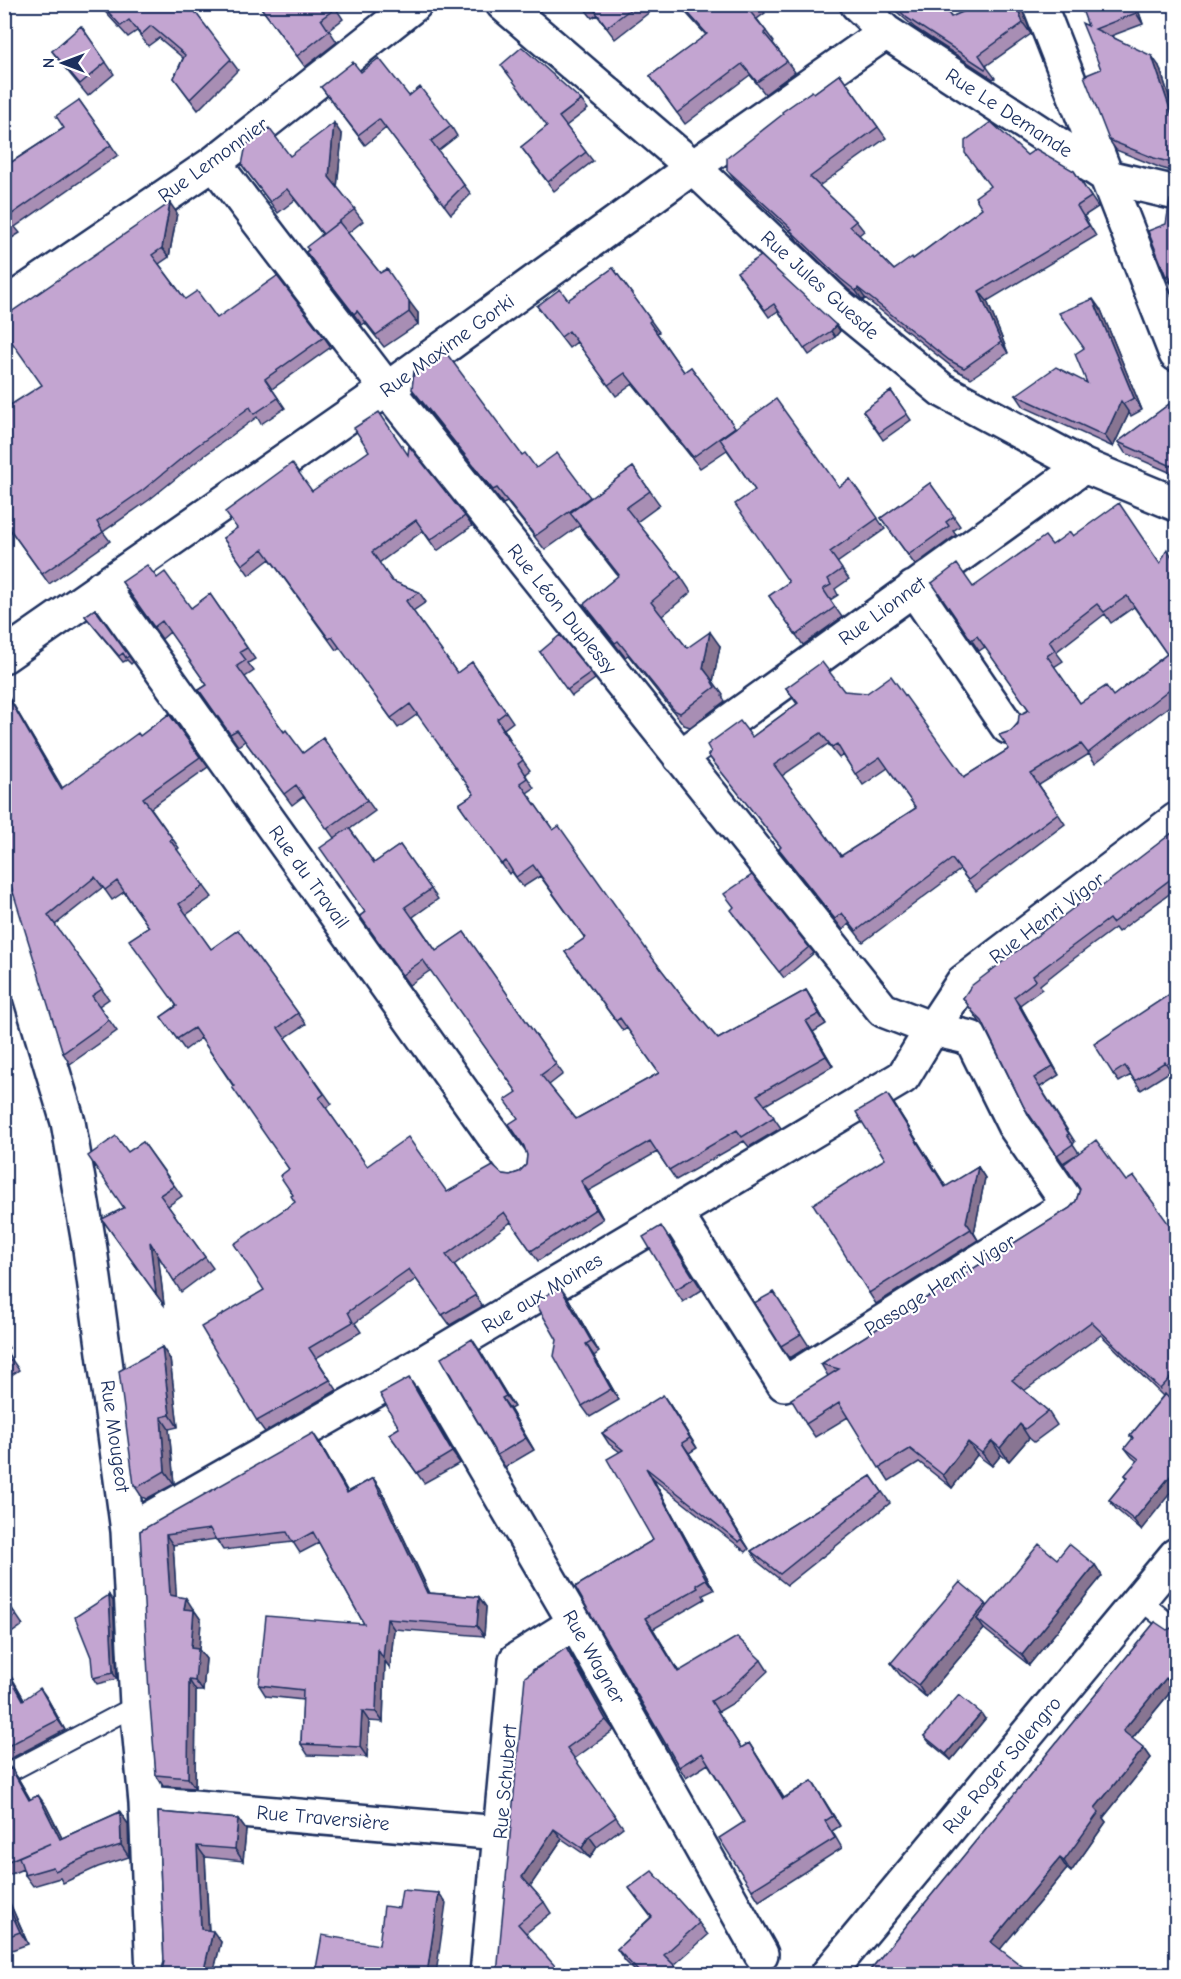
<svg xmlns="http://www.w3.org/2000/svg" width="1181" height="1979" font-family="'Comic Neue',sans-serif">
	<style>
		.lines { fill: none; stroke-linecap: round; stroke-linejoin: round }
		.lane-casing { stroke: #1b2f5e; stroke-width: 22 }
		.street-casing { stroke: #1b2f5e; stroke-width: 38 }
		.secondary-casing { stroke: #1b2f5e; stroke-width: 38 }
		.lane { stroke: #fff; stroke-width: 18 }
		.street { stroke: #fff; stroke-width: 33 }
		.secondary { stroke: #fff; stroke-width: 33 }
		.wall { fill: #a88eb4; stroke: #1b2f5e; stroke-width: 1.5; fill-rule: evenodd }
		.shaded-wall { fill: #887492; stroke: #1b2f5e; stroke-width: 1.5 }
		.building { fill: #c3a5d1; stroke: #1b2f5e; stroke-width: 1.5; fill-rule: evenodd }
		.labels { text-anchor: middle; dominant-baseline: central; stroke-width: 4.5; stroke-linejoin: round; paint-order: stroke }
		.street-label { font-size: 20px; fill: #1b2f5e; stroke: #fff }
	</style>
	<rect width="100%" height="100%" fill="#fff"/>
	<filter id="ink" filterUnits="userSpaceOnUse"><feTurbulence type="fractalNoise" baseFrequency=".0167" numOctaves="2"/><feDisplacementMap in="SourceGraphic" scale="12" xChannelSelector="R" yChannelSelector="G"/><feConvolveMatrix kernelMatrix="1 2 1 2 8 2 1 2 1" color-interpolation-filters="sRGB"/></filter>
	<g filter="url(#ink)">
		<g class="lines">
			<defs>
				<path id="lane" d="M 1139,1599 L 1176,1629
					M 4,1775 L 137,1705"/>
				<path id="street" d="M 503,4 L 693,167 L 836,303 L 942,390 L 1084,466 L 1176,504
					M 857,4 L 886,32 L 1108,177 L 1176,193
					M 1039,4 L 1176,354
					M 214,163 L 387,389 L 883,1010 L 932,1029 L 971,1038 L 1014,1125 L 1069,1205 L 784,1384 L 676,1214
					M 4,306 L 214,163 L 415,4
					M 102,587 L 516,1167
					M 913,588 L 1008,727
					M 4,656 L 387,389 L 693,167 L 886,32
					M 680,757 L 1084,466
					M 4,909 L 68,1122 L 90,1249 L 128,1531 L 137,1705 L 146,1803 L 153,1974
					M 423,1363 L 575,1623 L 761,1954
					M 128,1531 L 423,1363 L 903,1077 L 932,1029 L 963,982 L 1176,820
					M 146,1803 L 500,1833
					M 487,1974 L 516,1660 L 575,1623"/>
				<path id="secondary" d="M 828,1974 L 1176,1555"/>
			</defs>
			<!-- lane casing -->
			<use href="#lane" class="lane-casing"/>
			<!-- street casing -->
			<use href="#street" class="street-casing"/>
			<!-- secondary casing -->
			<use href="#secondary" class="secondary-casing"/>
			<!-- lane -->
			<use href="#lane" class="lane"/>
			<!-- street -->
			<use href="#street" class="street"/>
			<!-- secondary -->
			<use href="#secondary" class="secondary"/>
		</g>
		<!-- wall -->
		<path class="wall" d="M 98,4 L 189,4 L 238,70 L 198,110 L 174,78 L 183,58 L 159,38 L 148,46 L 137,31 L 128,37 Z
			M 333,4 L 343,19 L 329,30 L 337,42 L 305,67 L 262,9 Z
			M 543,4 L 553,4 L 548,8 Z
			M 581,4 L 660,4 L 615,39 L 597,15 L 592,18 Z
			M 678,4 L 759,4 L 765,13 L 757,19 L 774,42 L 773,43 L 795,72 L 765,94 L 750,75 L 685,124 L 650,76 L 706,35 Z
			M 888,4 L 942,4 L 951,17 L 981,4 L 1020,4 L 1031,34 L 986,66 L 995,78 L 993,79 L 915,28 Z
			M 1136,4 L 1143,24 L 1111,36 L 1159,66 L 1175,114 L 1176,113 L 1176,172 L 1161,168 L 1116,150 L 1109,140 L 1101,69 L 1088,26 Z
			M 81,26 L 114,74 L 88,96 L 61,63 L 52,51 Z
			M 361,72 L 409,96 L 451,126 L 457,136 L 438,151 L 471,194 L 451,214 L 386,128 L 365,145 L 321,87 Z
			M 840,74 L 886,138 L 819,186 L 856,221 L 864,231 L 859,235 L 894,270 L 913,259 L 982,208 L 990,187 L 1027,155 L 1074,171 L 1098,207 L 1084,216 L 1096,236 L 987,301 L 1008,353 L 971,378 L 956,370 L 865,298 L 863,301 L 848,289 L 797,240 L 793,234 L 735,180 L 727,170 L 814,93 Z
			M 79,100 L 118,155 L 15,227 L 20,233 L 4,243 L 4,167 L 64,128 Z
			M 581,100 L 588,109 L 566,126 L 593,161 L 554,191 L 521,147 Z
			M 342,135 L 337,187 L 363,221 L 348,233 L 380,273 L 418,313 L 418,324 L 384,347 L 365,323 L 362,325 L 306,252 L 322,234 L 295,200 L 278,213 L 242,165 L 290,156 Z
			M 177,213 L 169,257 L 159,264 L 185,299 L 217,318 L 324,337 L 331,347 L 272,389 L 285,408 L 261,424 L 257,417 L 201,458 L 149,500 L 103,532 L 110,541 L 49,584 L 4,521 L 42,385 Z
			M 1166,224 L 1173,286 L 1166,276 Z
			M 613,268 L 659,332 L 657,333 L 684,372 L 691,367 L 735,428 L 839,487 L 850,479 L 885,529 L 837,563 L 849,579 L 835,589 L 838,595 L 830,600 L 842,617 L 803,645 L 769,596 L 789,582 L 755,490 L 727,450 L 700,468 L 633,384 L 616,396 L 577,342 L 569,348 L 537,306 L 568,300 Z
			M 737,272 L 836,325 L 840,331 L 835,337 L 809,355 L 778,311 L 769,317 Z
			M 1101,310 L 1142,410 L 1131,416 L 1129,413 L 1113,447 L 1024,407 L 1016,395 L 1087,383 L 1084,348 Z
			M 412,389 L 522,455 L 536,468 L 591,498 L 633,467 L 660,505 L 637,522 L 681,577 L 691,592 L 662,616 L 687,648 L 720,646 L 713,681 L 723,695 L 722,696 L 725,701 L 690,727 L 684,725 L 628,655 L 625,657 L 594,618 L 584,604 L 618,576 L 579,526 L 545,550 L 507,502 L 503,504 L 422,403 Z
			M 891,391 L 911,420 L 883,440 L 863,411 Z
			M 1176,399 L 1176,475 L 1125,453 L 1118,442 Z
			M 408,455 L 465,516 L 472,526 L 437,551 L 423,531 L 379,563 L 392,581 L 419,592 L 426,602 L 413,611 L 457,673 L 472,662 L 513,722 L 504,729 L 510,739 L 509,741 L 530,770 L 525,774 L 534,788 L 527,793 L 553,830 L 687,1003 L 718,1039 L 806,990 L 813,1001 L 826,1024 L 813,1032 L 833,1066 L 765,1105 L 781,1128 L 749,1147 L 744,1141 L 676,1180 L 657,1152 L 588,1191 L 603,1219 L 538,1261 L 511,1222 L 454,1265 L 483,1306 L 450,1325 L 416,1279 L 355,1323 L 361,1332 L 316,1358 L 337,1390 L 265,1432 L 257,1421 L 264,1290 L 295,1202 L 289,1169 L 201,1038 L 185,1050 L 161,1017 L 176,1006 L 149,927 L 124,892 L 112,900 L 103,887 L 55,925 L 109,999 L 99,1006 L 117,1031 L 70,1064 L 63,1053 L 7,695 L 14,706 L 62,788 L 140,736 L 169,714 L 208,767 L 151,808 L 179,848 L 177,850 L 212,897 L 186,915 L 211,949 L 238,930 L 306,1024 L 285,1038 L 332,1104 L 326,1108 L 367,1166 L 447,1192 L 502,1174 L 510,1175 L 519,1172 L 526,1165 L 527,1155 L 518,1118 L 517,1092 L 431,970 L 409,985 L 360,916 L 365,912 L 334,838 L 304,796 L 292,805 L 245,741 L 238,746 L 199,690 L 207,685 L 170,632 L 162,639 L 122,582 L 157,578 L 191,608 L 210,594 L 255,659 L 248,663 L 254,671 L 245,677 L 284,732 L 303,753 L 323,738 L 375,811 L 350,829 L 374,863 L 400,845 L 438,899 L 413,917 L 436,951 L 464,932 L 563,1074 L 549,1085 L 576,1119 L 659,1073 L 627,1028 L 623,1031 L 565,952 L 585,938 L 540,876 L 523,887 L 512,872 L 509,874 L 459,804 L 474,794 L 418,714 L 398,728 L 340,647 L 336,650 L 270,559 L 249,575 L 223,538 L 312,491 Z
			M 930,483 L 960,526 L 953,531 L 956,535 L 915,565 L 881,518 Z
			M 1073,536 L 1160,563 L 1176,563 L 1176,701 L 1095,763 L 1089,754 L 1039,785 L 1065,824 L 976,891 L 960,870 L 863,942 L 849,924 L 843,930 L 787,859 L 779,849 L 781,847 L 708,755 L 711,752 L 752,737 L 797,704 L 786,688 L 844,691 L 964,777 L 1009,749 L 1011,731 L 1029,710 L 985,647 L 979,651 L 932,583 L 973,587 L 1052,545 ZM 1134,607 L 1167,654 L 1113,696 L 1080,703 L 1054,667 L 1063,661 L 1056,652 L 1105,614 L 1111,623 ZM 828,744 L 839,758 L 843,755 L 863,785 L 888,768 L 916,808 L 841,856 L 782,776 Z
			M 95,609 L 133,662 L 131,664 L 127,660 L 123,662 L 85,616 Z
			M 540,652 L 591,673 L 595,679 L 572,696 Z
			M 1176,830 L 1176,889 L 1118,932 L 1115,928 L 1064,966 L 1040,985 L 1042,989 L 1020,1005 L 1059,1075 L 1040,1087 L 1075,1142 L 1073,1144 L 1079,1153 L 1126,1181 L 1176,1234 L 1176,1395 L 1171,1400 L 1141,1530 L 1116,1509 L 1109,1500 L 1127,1478 L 1125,1475 L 1137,1461 L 1132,1457 L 1125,1448 L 1133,1439 L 1130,1436 L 1163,1396 L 1101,1335 L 1024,1391 L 1048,1411 L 1057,1425 L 1034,1442 L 1029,1438 L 1009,1461 L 1001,1455 L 992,1466 L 977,1455 L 952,1488 L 919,1462 L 889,1481 L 848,1417 L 815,1437 L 806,1424 L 828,1376 L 821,1364 L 1070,1208 L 1076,1201 L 1080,1189 L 1074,1156 L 1063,1163 L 1024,1107 L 984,1027 L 979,1021 L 963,998 Z
			M 734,908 L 809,947 L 814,953 L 784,978 L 735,916 Z
			M 1176,990 L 1171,1071 L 1141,1090 L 1131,1075 L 1119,1082 L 1113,1074 Z
			M 894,1104 L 946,1187 L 978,1167 L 985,1178 L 974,1233 L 978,1240 L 876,1304 L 869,1293 L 885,1159 Z
			M 143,1142 L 182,1196 L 168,1206 L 213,1268 L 181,1292 L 158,1255 L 164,1305 L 102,1219 L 124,1208 L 128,1152 Z
			M 669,1238 L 702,1290 L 683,1302 L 675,1290 Z
			M 774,1292 L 809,1346 L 790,1358 L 781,1346 Z
			M 568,1298 L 599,1352 L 594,1356 L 619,1400 L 590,1417 L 582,1406 Z
			M 4,1341 L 9,1348 L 5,1350 L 19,1370 L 4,1380 Z
			M 162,1347 L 170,1359 L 178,1427 L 169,1429 L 174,1484 L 146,1499 L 142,1497 L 134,1485 Z
			M 480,1351 L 514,1407 L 510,1409 L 534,1450 L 505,1467 L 497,1455 Z
			M 416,1388 L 460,1463 L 424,1483 L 389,1434 L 399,1428 Z
			M 670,1405 L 697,1448 L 689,1453 L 749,1549 L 746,1552 L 653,1479 L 714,1590 L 703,1595 L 705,1599 L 653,1629 L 679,1672 L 761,1660 L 768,1671 L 735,1702 L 718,1712 L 741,1748 L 749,1743 L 784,1798 L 812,1781 L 840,1826 L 832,1831 L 842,1848 L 759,1901 L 752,1890 L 744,1822 L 708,1764 L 686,1778 L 679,1767 L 575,1587 L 653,1540 L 620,1452 L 609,1444 L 602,1433 Z
			M 320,1443 L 348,1492 L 373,1478 L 380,1488 L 430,1593 L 479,1597 L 486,1607 L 484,1636 L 394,1629 L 390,1668 L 385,1661 L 383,1722 L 369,1721 L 367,1757 L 308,1755 L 301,1744 L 303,1700 L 266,1696 L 259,1685 L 364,1624 L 319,1543 L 300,1553 L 293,1542 L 223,1550 L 216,1539 L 173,1545 L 176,1596 L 193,1609 L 193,1610 L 194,1610 L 201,1620 L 199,1650 L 206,1659 L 203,1691 L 196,1691 L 195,1788 L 163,1786 L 156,1775 L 140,1531 Z
			M 871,1476 L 890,1503 L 787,1585 L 758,1562 L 751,1551 Z
			M 1057,1559 L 1095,1565 L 1102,1576 L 1029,1665 L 984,1629 L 926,1697 L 900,1675 L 891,1663 L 987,1606 Z
			M 4,1597 L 23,1625 L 4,1638 Z
			M 113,1601 L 117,1679 L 97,1684 L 93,1678 Z
			M 1155,1622 L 1175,1691 L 1173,1689 L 1132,1739 L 1144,1748 L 1151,1758 L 1103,1818 L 1106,1822 L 1071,1872 L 1067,1869 L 1000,1949 L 867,1974 Z
			M 573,1658 L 614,1730 L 574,1759 L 623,1827 L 597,1847 L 590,1858 L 562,1839 L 530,1886 L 544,1902 L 551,1913 L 526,1933 L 497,1974 Z
			M 4,1664 L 24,1699 L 47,1698 L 65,1730 L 8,1760 L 4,1756 Z
			M 985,1719 L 951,1760 L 929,1742 L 924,1736 Z
			M 11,1768 L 19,1780 L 30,1799 L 46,1806 L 62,1838 L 120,1812 L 128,1824 L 129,1857 L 98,1867 L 63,1883 L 60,1878 L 33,1886 L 25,1875 L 23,1869 L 4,1877 L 4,1835 L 6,1834 Z
			M 158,1812 L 238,1819 L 246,1830 L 243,1861 L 205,1857 L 209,1930 L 221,1942 L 213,1974 L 161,1974 L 164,1962 Z
			M 629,1888 L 699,1923 L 708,1935 L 674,1965 L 682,1974 L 638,1974 L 625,1961 L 617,1949 L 651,1917 Z
			M 4,1890 L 28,1944 L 4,1953 Z"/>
		<!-- shaded-wall -->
		<path class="shaded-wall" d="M 1016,4 L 1020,4 L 1031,34 L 1023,23 Z
			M 1133,4 L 1136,4 L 1143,24 L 1136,13 Z
			M 1152,56 L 1159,66 L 1176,117 L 1172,115 Z
			M 334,123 L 342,135 L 337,188 L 329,177 Z
			M 170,203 L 177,213 L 169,257 L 162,248 Z
			M 858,288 L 865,298 L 863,301 L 856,291 Z
			M 979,291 L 987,301 L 1008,353 L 1001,342 Z
			M 1093,299 L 1101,310 L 1142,410 L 1134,398 Z
			M 409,301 L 418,313 L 418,324 L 409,312 Z
			M 836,325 L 840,331 L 835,337 L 831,331 Z
			M 1121,401 L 1129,413 L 1113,447 L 1105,436 Z
			M 710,632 L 720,646 L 713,682 L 703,668 Z
			M 7,695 L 14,706 L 69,799 L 61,789 Z
			M 497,719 L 510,739 L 509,741 L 502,730 Z
			M 806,990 L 813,1001 L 826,1024 L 819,1014 Z
			M 1014,997 L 1020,1005 L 1059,1075 L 1053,1066 Z
			M 806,1021 L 813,1032 L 833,1066 L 826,1056 Z
			M 887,1094 L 894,1104 L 953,1198 L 945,1187 Z
			M 978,1167 L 985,1178 L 974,1233 L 978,1240 L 966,1222 Z
			M 581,1181 L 588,1191 L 603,1219 L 596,1209 Z
			M 150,1242 L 158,1253 L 164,1305 L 156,1294 Z
			M 560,1287 L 568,1298 L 599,1352 L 591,1341 Z
			M 472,1339 L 480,1351 L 514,1407 L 506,1396 Z
			M 586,1344 L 594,1356 L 619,1400 L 611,1389 Z
			M 162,1347 L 170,1359 L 178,1427 L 170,1415 Z
			M 409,1378 L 416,1388 L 460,1463 L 452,1452 Z
			M 663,1395 L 670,1405 L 697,1448 L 690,1438 Z
			M 502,1398 L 510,1409 L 534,1450 L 526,1438 Z
			M 161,1417 L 169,1429 L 174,1484 L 165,1471 Z
			M 1020,1424 L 1029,1438 L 1009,1461 L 1000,1448 Z
			M 313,1433 L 320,1443 L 354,1503 L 347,1493 Z
			M 992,1441 L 1001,1455 L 992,1466 L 982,1453 Z
			M 968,1442 L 977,1455 L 952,1488 L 943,1475 Z
			M 682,1443 L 689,1453 L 749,1549 L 742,1539 Z
			M 646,1468 L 653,1479 L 714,1590 L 706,1579 Z
			M 1176,1469 L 1176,1486 L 1141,1530 L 1134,1520 Z
			M 373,1478 L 380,1488 L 434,1603 L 427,1593 Z
			M 166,1535 L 173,1545 L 177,1605 L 170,1595 Z
			M 1095,1565 L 1102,1576 L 1029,1665 L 1022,1655 Z
			M 109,1595 L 113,1601 L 117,1679 L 113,1673 Z
			M 479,1597 L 486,1607 L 484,1636 L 477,1626 Z
			M 186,1598 L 193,1609 L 191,1620 L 184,1609 Z
			M 986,1604 L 995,1616 L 977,1619 L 984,1629 L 926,1697 L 918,1685 Z
			M 194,1610 L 201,1620 L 199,1650 L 206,1659 L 203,1691 L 195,1681 L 191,1648 Z
			M 645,1618 L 653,1629 L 685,1683 L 678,1672 Z
			M 387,1619 L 394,1629 L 390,1668 L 385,1661 L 383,1722 L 376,1712 L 378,1650 Z
			M 566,1648 L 573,1658 L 614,1730 L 606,1720 Z
			M 4,1664 L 31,1711 L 23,1700 L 4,1666 Z
			M 1176,1670 L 1176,1689 L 1175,1691 L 1168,1680 Z
			M 1166,1678 L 1173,1689 L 1130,1741 L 1123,1731 Z
			M 189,1680 L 196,1691 L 195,1788 L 188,1778 Z
			M 40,1688 L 47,1698 L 65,1730 L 58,1720 Z
			M 362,1711 L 369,1721 L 367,1757 L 360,1747 Z
			M 981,1713 L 985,1719 L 951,1760 L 946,1754 Z
			M 749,1743 L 756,1754 L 790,1809 L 783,1799 Z
			M 1144,1748 L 1151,1758 L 1103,1818 L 1106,1822 L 1071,1872 L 1064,1861 L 1095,1808 Z
			M 11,1768 L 19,1780 L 37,1811 L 29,1800 Z
			M 812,1781 L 819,1792 L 840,1826 L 833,1816 Z
			M 38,1795 L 46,1806 L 68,1850 L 60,1839 Z
			M 120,1812 L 128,1824 L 129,1857 L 121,1845 Z
			M 238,1819 L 246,1830 L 243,1861 L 235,1849 Z
			M 554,1829 L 562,1839 L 529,1888 L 522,1877 Z
			M 589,1836 L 597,1847 L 590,1858 L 582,1848 Z
			M 197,1846 L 205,1857 L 209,1940 L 201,1929 Z
			M 1060,1858 L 1067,1869 L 998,1952 L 991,1942 Z
			M 4,1890 L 28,1944 L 20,1932 L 4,1897 Z
			M 439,1893 L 446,1903 L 436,1974 L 427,1974 Z
			M 213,1931 L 221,1942 L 213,1974 L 203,1974 Z"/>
		<!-- building -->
		<path class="building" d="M 101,4 L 189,4 L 231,59 L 190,99 L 174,78 L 185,55 L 151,26 L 141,35 L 129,20 L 121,26 Z
			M 268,4 L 333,4 L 336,8 L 321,19 L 329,31 L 297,56 L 262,9 Z
			M 590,4 L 637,4 L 607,27 Z
			M 680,4 L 753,4 L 748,9 L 766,31 L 764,33 L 787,61 L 757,82 L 742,64 L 677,113 L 650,76 L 707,34 Z
			M 893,4 L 942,4 L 951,17 L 981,4 L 1016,4 L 1023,23 L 979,55 L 987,67 L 985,69 L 907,18 Z
			M 1080,4 L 1133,4 L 1136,13 L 1095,29 L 1152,56 L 1172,115 L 1176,113 L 1176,164 L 1154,158 L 1109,140 L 1084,76 L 1101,69 L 1082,23 L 1088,26 Z
			M 81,26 L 106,62 L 80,84 L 52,51 Z
			M 522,47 L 581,100 L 559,117 L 586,152 L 548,182 L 521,147 L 547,126 L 501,65 Z
			M 379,58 L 409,96 L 420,87 L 451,126 L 431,141 L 464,185 L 444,205 L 379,119 L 358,135 L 321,87 L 353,62 L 361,72 Z
			M 840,74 L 878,127 L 810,177 L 856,221 L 850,226 L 894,270 L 912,257 L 913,259 L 982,208 L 975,197 L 990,186 L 965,153 L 965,141 L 991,122 L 1027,155 L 1036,149 L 1074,171 L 1091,197 L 1077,206 L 1089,226 L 979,291 L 1001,342 L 964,368 L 949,360 L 858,288 L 856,291 L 841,279 L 790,230 L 792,229 L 727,170 L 727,158 L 783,114 L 782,112 L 812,91 L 814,93 Z
			M 79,100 L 111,145 L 8,217 L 13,223 L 4,229 L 4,167 L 64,128 L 56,116 Z
			M 334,123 L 329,177 L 355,209 L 323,234 L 287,189 L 270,202 L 242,165 L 246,145 L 269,128 L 290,156 Z
			M 1176,197 L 1176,296 L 1169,275 L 1166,276 L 1148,231 L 1166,224 L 1170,200 Z
			M 170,203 L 162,248 L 152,255 L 185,299 L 197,291 L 217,318 L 277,276 L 324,337 L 265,379 L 278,398 L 254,414 L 250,407 L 194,448 L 143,490 L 97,522 L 103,532 L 42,574 L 4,521 L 4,409 L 42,385 L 4,331 L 4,317 Z
			M 339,222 L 380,273 L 387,269 L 409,301 L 409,312 L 376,335 L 357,311 L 354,314 L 306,252 L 309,250 L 306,247 Z
			M 761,256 L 836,325 L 831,331 L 804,349 L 774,304 L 765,310 L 737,272 Z
			M 613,268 L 651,320 L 649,322 L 684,372 L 691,367 L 735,427 L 693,457 L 625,373 L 608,385 L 569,331 L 561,337 L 537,306 L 560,289 L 568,300 Z
			M 1093,299 L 1134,398 L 1123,404 L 1121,401 L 1105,436 L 1016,395 L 1056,367 L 1087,383 L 1075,354 L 1084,348 L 1059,313 Z
			M 444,350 L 522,455 L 525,453 L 536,468 L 557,453 L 590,497 L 535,536 L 497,488 L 493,490 L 412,389 L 414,371 Z
			M 891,391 L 907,414 L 879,433 L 863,411 Z
			M 776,399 L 839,487 L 850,479 L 878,518 L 830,552 L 842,569 L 828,579 L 831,585 L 823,589 L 835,607 L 796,635 L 769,596 L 789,582 L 735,504 L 755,490 L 720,439 Z
			M 1176,399 L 1176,468 L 1118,442 Z
			M 379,412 L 408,455 L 409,446 L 465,516 L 430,540 L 416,520 L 372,552 L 392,581 L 419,592 L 406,601 L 457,673 L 472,662 L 506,712 L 497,719 L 503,729 L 502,730 L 523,760 L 518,764 L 527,778 L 520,783 L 553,830 L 559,826 L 651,956 L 687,1003 L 718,1039 L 806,990 L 819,1014 L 806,1021 L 826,1056 L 757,1095 L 774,1117 L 742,1137 L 737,1130 L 669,1170 L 650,1141 L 581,1181 L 596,1209 L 531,1251 L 504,1212 L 446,1255 L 476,1295 L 442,1315 L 409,1269 L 348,1312 L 353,1322 L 309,1348 L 330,1380 L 257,1421 L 201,1327 L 264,1290 L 234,1244 L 295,1202 L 291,1196 L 293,1195 L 280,1176 L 289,1169 L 232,1087 L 234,1086 L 194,1028 L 177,1039 L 161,1017 L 177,1006 L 129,940 L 149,927 L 117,881 L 105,890 L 95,877 L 48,915 L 102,989 L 92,996 L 109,1020 L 63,1053 L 4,863 L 4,697 L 7,695 L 61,789 L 138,733 L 140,736 L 169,714 L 200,757 L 143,798 L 172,838 L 170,840 L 204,886 L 179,904 L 211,949 L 238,930 L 298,1013 L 278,1028 L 324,1094 L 319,1098 L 367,1166 L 408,1137 L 447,1192 L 493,1166 L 502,1174 L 510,1175 L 519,1172 L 526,1165 L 527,1155 L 524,1146 L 509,1124 L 518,1118 L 505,1100 L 517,1092 L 423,960 L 402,975 L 360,916 L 365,912 L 320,848 L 349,828 L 374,863 L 400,845 L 431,889 L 405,907 L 436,951 L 464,932 L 556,1064 L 541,1075 L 576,1119 L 659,1073 L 620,1018 L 616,1021 L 565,952 L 585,938 L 533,865 L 516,877 L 506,861 L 501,864 L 459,804 L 474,794 L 410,704 L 391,718 L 332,637 L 329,639 L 263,549 L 242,565 L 223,538 L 237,528 L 225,512 L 292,463 L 312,491 L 369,451 L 354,428 Z
			M 633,467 L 650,491 L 626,508 L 681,577 L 651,602 L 687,648 L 710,632 L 703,668 L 713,681 L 712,682 L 715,687 L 680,713 L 674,710 L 618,641 L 615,643 L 584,604 L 619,575 L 570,513 Z
			M 930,483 L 954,516 L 946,522 L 949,526 L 908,555 L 881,518 Z
			M 1119,503 L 1160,564 L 1167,549 L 1176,563 L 1176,684 L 1088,753 L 1081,744 L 1031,774 L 1058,813 L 968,880 L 952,859 L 856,931 L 842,913 L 835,919 L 779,849 L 781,847 L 708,755 L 711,752 L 707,745 L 740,721 L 752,737 L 798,703 L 786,688 L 822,662 L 844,691 L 867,693 L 891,676 L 964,777 L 1009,749 L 999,735 L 1011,731 L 1018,724 L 1019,715 L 1029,710 L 977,636 L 971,640 L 932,583 L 957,564 L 973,587 L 1045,536 L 1052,545 L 1070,532 L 1073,536 ZM 1127,596 L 1167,654 L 1113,696 L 1106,686 L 1080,703 L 1047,656 L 1055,650 L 1049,641 L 1097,604 L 1104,612 ZM 821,733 L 832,747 L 837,744 L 855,774 L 880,757 L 916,808 L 841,856 L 774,765 Z
			M 147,565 L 157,578 L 165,572 L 191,608 L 210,594 L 247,648 L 240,652 L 246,660 L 237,666 L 284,732 L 286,730 L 303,753 L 323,738 L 367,800 L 327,829 L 296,785 L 284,794 L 237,730 L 230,734 L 199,690 L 207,685 L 162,621 L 154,627 L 122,582 Z
			M 95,609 L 129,656 L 126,658 L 123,653 L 119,656 L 85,616 Z
			M 560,635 L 591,673 L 567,690 L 540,652 Z
			M 1176,830 L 1176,875 L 1112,923 L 1109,919 L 1058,957 L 1033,976 L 1036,980 L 1014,997 L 1053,1066 L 1034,1078 L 1069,1134 L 1067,1135 L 1073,1144 L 1057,1155 L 1024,1107 L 982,1021 L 973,1012 L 963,998 L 971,986 Z
			M 752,875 L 809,947 L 779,972 L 731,910 L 734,907 L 724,894 Z
			M 1176,990 L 1176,1078 L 1165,1062 L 1135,1081 L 1125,1066 L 1113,1074 L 1094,1044 Z
			M 887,1094 L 945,1187 L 978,1167 L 966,1222 L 971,1229 L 869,1293 L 813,1204 L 885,1159 L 856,1112 Z
			M 116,1136 L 128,1152 L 143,1142 L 174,1186 L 160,1195 L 205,1257 L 174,1281 L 150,1242 L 156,1294 L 102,1219 L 124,1208 L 88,1156 Z
			M 1096,1140 L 1126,1181 L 1134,1176 L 1176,1234 L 1176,1372 L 1160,1389 L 1091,1322 L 1012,1380 L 1048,1411 L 1025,1429 L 1020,1424 L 1000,1448 L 992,1441 L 982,1453 L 968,1442 L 943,1475 L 910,1449 L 879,1468 L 839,1403 L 806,1424 L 791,1399 L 839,1369 L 821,1364 L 1070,1208 L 1076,1201 L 1080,1189 L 1064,1164 Z
			M 661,1226 L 694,1278 L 675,1290 L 643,1237 Z
			M 560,1287 L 591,1341 L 586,1344 L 611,1389 L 582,1406 L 554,1356 L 557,1340 L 535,1302 Z
			M 774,1292 L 801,1334 L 781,1346 L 754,1303 Z
			M 472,1339 L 506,1396 L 502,1398 L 526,1438 L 497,1455 L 441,1358 Z
			M 162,1347 L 170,1415 L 161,1417 L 165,1471 L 138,1487 L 134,1485 L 119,1371 Z
			M 4,1350 L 12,1360 L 4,1365 Z
			M 409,1378 L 452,1452 L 417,1473 L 389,1434 L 399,1428 L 380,1394 Z
			M 1165,1394 L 1176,1406 L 1176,1469 L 1134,1520 L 1109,1500 L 1128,1477 L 1125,1475 L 1139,1459 L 1125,1448 L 1133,1438 L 1130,1436 Z
			M 663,1395 L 690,1438 L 682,1443 L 742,1539 L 739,1542 L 646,1468 L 706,1579 L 696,1585 L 698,1588 L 645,1618 L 678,1672 L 737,1637 L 761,1660 L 728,1691 L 711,1701 L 741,1748 L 749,1743 L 783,1799 L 812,1781 L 833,1816 L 825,1821 L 835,1838 L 752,1890 L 719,1838 L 744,1822 L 702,1753 L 679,1767 L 575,1587 L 653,1540 L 607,1459 L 623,1450 L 602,1433 Z
			M 313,1433 L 347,1493 L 373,1478 L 427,1593 L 479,1597 L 477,1626 L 387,1619 L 383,1658 L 378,1650 L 376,1712 L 362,1711 L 360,1747 L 301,1744 L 303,1690 L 259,1685 L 266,1616 L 364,1624 L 313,1532 L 293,1543 L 287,1532 L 216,1540 L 210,1529 L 166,1535 L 170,1595 L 186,1598 L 184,1609 L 194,1610 L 191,1648 L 198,1649 L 195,1681 L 189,1680 L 188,1778 L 156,1775 L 149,1693 L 140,1531 Z
			M 871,1476 L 882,1492 L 780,1574 L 751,1551 Z
			M 1039,1544 L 1057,1559 L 1069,1544 L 1095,1565 L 1022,1655 L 977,1619 Z
			M 960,1582 L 986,1604 L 918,1685 L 891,1663 Z
			M 109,1595 L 113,1673 L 93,1678 L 91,1657 L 75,1617 Z
			M 1176,1595 L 1176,1612 L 1169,1604 Z
			M 4,1598 L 16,1615 L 4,1623 Z
			M 1155,1622 L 1167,1630 L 1176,1626 L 1176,1670 L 1168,1680 L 1166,1678 L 1123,1731 L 1144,1748 L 1095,1808 L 1099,1812 L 1064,1861 L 1060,1858 L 991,1942 L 1032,1974 L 867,1974 Z
			M 566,1648 L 606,1720 L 567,1748 L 616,1817 L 589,1836 L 582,1848 L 554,1829 L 522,1877 L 544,1902 L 518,1924 L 562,1974 L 497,1974 L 525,1677 Z
			M 4,1666 L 23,1700 L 40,1688 L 58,1720 L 4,1748 Z
			M 959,1695 L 981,1713 L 946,1754 L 924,1736 Z
			M 11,1768 L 29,1800 L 38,1795 L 60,1839 L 120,1812 L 121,1845 L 90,1855 L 55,1871 L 53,1867 L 25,1875 L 19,1857 L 51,1843 L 4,1863 L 4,1835 L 6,1834 L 4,1830 L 4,1772 Z
			M 158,1812 L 238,1819 L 235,1849 L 197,1846 L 201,1929 L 213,1931 L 203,1974 L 161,1974 L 164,1962 Z
			M 652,1871 L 699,1923 L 664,1955 L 678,1969 L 671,1974 L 641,1974 L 617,1949 L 652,1917 L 629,1888 Z
			M 402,1890 L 439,1893 L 427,1974 L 315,1974 L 322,1935 L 379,1945 L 384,1906 L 399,1908 Z
			M 4,1897 L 20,1932 L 4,1938 Z"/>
	</g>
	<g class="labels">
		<!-- street labels -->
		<g class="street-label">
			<text transform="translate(1009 113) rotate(33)">Rue Le Demande</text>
			<text transform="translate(213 160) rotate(-36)">Rue Lemonnier</text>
			<text transform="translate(820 285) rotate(42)">Rue Jules Guesde</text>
			<text transform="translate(447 346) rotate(-36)">Rue Maxime Gorki</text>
			<text transform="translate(562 609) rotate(51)">Rue Léon Duplessy</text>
			<text transform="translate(882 611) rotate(-36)">Rue Lionnet</text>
			<text transform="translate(309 877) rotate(54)">Rue du Travail</text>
			<text transform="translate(1047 918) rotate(-37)">Rue Henri Vigor</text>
			<text transform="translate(940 1285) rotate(-32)">Passage Henri Vigor</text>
			<text transform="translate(542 1293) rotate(-31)">Rue aux Moines</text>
			<text transform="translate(115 1436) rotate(82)">Rue Mougeot</text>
			<text transform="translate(594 1657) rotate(60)">Rue Wagner</text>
			<text transform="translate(1002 1765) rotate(-50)">Rue Roger Salengro</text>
			<text transform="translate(505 1782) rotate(-85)">Rue Schubert</text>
			<text transform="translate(323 1818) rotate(5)">Rue Traversière</text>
		</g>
	</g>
	<!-- margin -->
	<rect width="1181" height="1979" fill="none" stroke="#fff" stroke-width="24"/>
	<rect x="12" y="12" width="1157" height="1955" fill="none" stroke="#1b2f5e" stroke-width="2" filter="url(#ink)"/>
	<!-- north arrow -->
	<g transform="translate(63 63) rotate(270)" stroke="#ffffff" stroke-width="4.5" paint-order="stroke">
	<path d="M0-4.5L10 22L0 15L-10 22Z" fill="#1b2f5e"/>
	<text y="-9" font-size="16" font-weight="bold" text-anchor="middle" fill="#1b2f5e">N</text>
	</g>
</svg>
